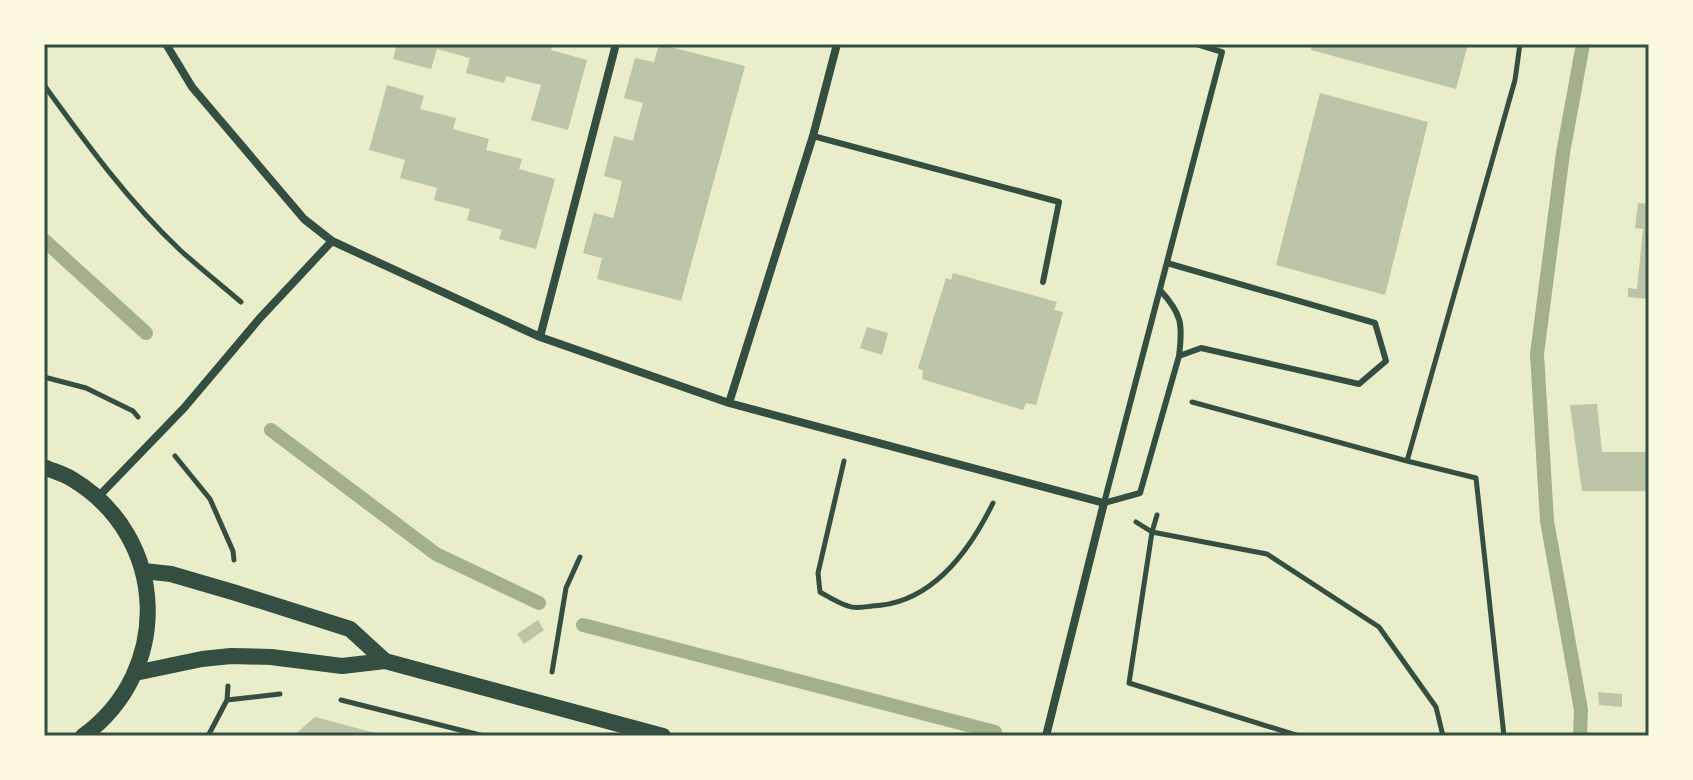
<svg xmlns="http://www.w3.org/2000/svg" width="1693" height="780" font-family="'Source Sans 3',sans-serif">
	<style>
		.lines { fill: none; stroke-linecap: round; stroke-linejoin: round }
		.stream { stroke: #a3b18a; stroke-width: 14 }
		.building { fill: #bcc5a7 }
		.path { stroke: #344e41; stroke-width: 5 }
		.service { stroke: #344e41; stroke-width: 6 }
		.minor { stroke: #344e41; stroke-width: 8 }
		.secondary { stroke: #344e41; stroke-width: 16 }
		.neatline { fill: none; stroke: #344e41; stroke-width: 3 }
	</style>
	<rect width="100%" height="100%" fill="#e9edc9"/>
	<g class="lines">
		<!-- stream -->
		<path class="stream" d="M 44,240 L 146,333
			M 271,430 L 436,554 L 539,603
			M 583,625 L 995,732
			M 1580,736 L 1581,710 L 1547,521 L 1537,354 L 1563,153 L 1583,44"/>
	</g>
	<!-- building -->
	<path class="building" d="M 397,44 L 553,44 L 551,50 L 587,60 L 568,130 L 531,120 L 541,85 L 506,76 L 504,83 L 466,73 L 470,58 L 437,49 L 431,69 L 393,59 Z
		M 659,44 L 745,66 L 681,301 L 597,279 L 602,258 L 583,253 L 594,213 L 613,218 L 618,199 L 622,181 L 604,176 L 614,136 L 633,141 L 638,121 L 643,103 L 624,98 L 635,58 L 654,62 Z
		M 1312,44 L 1468,44 L 1456,89 L 1311,50 Z
		M 387,85 L 424,96 L 420,109 L 456,118 L 453,129 L 489,139 L 486,150 L 522,159 L 519,169 L 555,179 L 536,249 L 499,239 L 502,230 L 467,220 L 470,209 L 434,200 L 437,188 L 400,178 L 405,160 L 369,150 Z
		M 1320,93 L 1428,122 L 1385,295 L 1276,265 Z
		M 1638,203 L 1649,204 L 1649,299 L 1628,297 L 1628,288 L 1637,289 L 1643,229 L 1635,228 Z
		M 953,273 L 1057,302 L 1054,310 L 1063,312 L 1036,405 L 1026,403 L 1023,410 L 922,379 L 923,371 L 918,368 L 946,278 L 951,280 Z
		M 867,327 L 888,333 L 882,355 L 860,348 Z
		M 1597,404 L 1602,452 L 1649,452 L 1649,491 L 1582,491 L 1570,405 Z
		M 538,620 L 544,630 L 524,644 L 517,634 Z
		M 1598,692 L 1622,694 L 1622,707 L 1599,705 Z
		M 315,717 L 383,735 L 383,736 L 293,736 Z"/>
	<g class="lines">
		<!-- path -->
		<path class="path" d="M 44,85 C 86,143 128,201 180,250 C 200,268 221,285 241,302
			M 44,377 L 86,388 L 133,411 L 138,417
			M 1192,402 L 1407,461 L 1515,80 L 1520,44
			M 175,456 L 210,499 L 233,551 L 234,560
			M 844,461 L 818,573 L 820,592 C 829,597 838,603 848,606 C 855,609 865,607 872,606 C 932,604 969,552 993,503
			M 1407,461 L 1476,478 L 1504,736
			M 1157,515 L 1152,532 L 1129,683 L 1299,736
			M 1136,522 L 1152,532 L 1267,554 L 1379,627 L 1436,707 L 1443,736
			M 552,672 L 566,588 L 580,557
			M 227,700 L 280,694
			M 341,700 L 484,736
			M 208,736 L 227,700 L 228,686"/>
		<!-- service -->
		<path class="service" d="M 813,136 L 1059,202 L 1043,282
			M 1167,263 L 1375,323 L 1386,361 L 1359,384 L 1201,348 L 1179,356 L 1140,493 L 1104,503 L 1222,52 L 1196,44
			M 1160,290 C 1182,314 1183,324 1179,356"/>
		<!-- minor -->
		<path class="minor" d="M 166,44 L 192,87 L 304,219 L 332,241 L 540,337 L 729,403 L 1104,503 L 1046,736
			M 540,337 L 616,44
			M 729,403 L 813,136 L 837,44
			M 97,498 L 184,408 L 260,318 L 332,241"/>
		<!-- secondary -->
		<path class="secondary" d="M 44,467 C 53,471 64,474 72,479 C 169,537 173,671 83,736
			M 144,571 L 171,574 L 236,593 L 350,629 L 385,661
			M 135,673 L 202,659 L 231,656 L 271,657 L 342,666 L 385,661 L 663,736"/>
	</g>
	<!-- border -->
	<rect width="1693" height="780" fill="none" stroke="#fefae0" stroke-width="92"/>
	<rect x="46" y="46" width="1601" height="688" class="neatline"/>
</svg>
